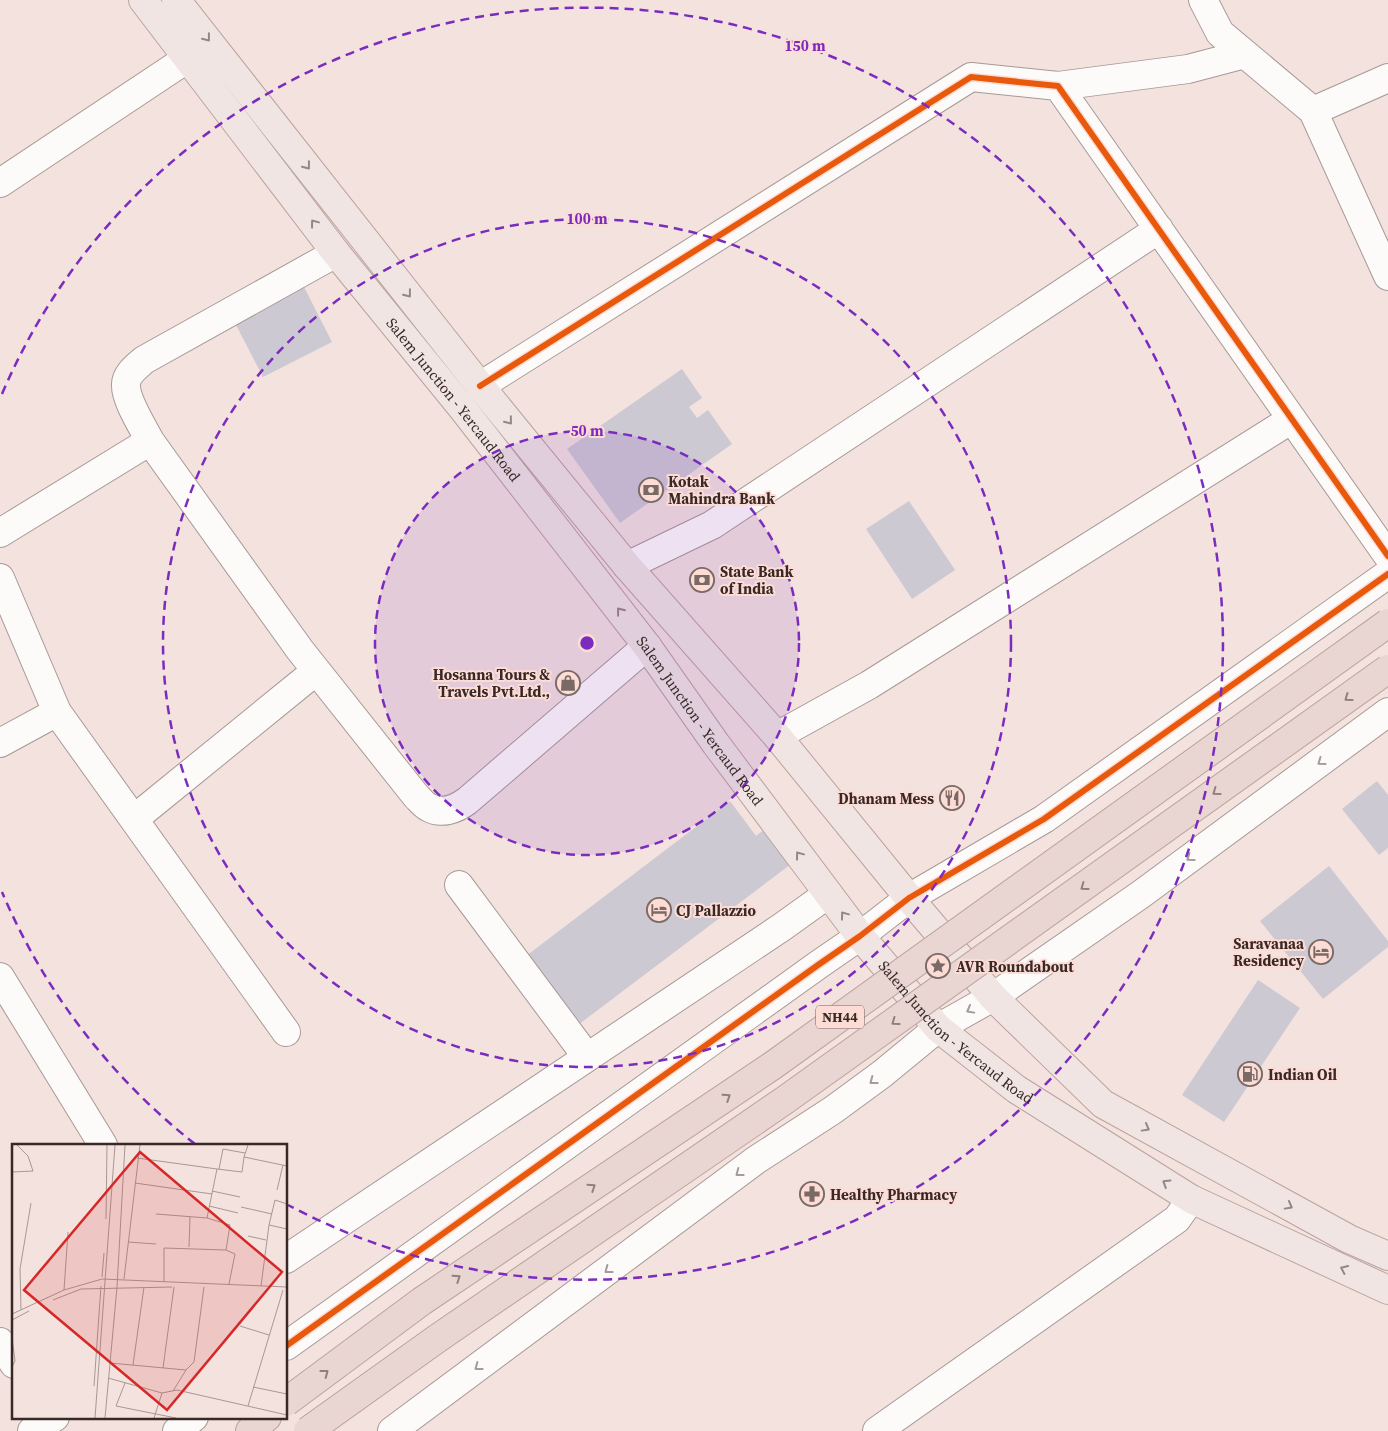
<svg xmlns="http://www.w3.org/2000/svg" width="1388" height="1431" font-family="'Source Serif 4',serif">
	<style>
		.building { fill: #cdc9d2 }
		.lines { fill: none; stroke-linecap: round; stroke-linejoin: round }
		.minor-casing { stroke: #a79996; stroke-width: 30 }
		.major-casing { stroke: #bca29d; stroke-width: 30 }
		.highway-casing { stroke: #bca29d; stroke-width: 30 }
		.minor { stroke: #fdfbfa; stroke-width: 28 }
		.major { stroke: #f0e5e2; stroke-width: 28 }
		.highway { stroke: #e9d5d1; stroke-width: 28 }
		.highway-bridge-casing { stroke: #bca29d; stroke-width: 30; stroke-linecap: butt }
		.highway-bridge { stroke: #e9d5d1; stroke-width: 28 }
		.cycleway-casing { stroke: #fcdcd5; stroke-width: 9 }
		.cycleway { stroke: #e8590c; stroke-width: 6 }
		.oneway { stroke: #948784 }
		.oneway2 { stroke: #907f7c }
		.oneway3 { stroke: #a49c9b }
		.ring { fill: none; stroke: #7b2cbf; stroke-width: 2.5; stroke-dasharray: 9 6 }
		.labels { text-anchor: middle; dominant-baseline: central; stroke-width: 4; stroke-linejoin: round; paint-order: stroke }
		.shield { fill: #fcdcd5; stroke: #735f5a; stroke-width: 1 }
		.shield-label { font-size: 14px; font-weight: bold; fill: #382926 }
		.street-label { font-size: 15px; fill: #382926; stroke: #fcdcd5 }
		.poi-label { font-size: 15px; font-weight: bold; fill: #382926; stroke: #fcdcd5; text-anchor: start }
		.inset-road { fill: none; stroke: #a89894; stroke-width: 1 }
		.view { fill: #d62828; fill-opacity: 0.15; stroke: #d62828; stroke-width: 2.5 }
		.inset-edge { fill: none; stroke: #382926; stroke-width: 2.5 }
		.centre { fill: #7b2cbf; stroke: #fcdcd5; stroke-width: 2.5 }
		.ring-label { font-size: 15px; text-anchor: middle; font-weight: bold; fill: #7b2cbf; stroke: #fcdcd5; stroke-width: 4; stroke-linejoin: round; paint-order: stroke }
	</style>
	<rect width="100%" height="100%" fill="#f3e2de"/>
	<!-- building -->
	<path class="building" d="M 304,287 L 332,342 L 263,377 L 235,323 Z
		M 682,369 L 702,398 L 689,407 L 697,418 L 708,410 L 732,444 L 620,523 L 567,449 Z
		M 909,501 L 955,570 L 912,599 L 866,529 Z
		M 1377,781 L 1388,795 L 1388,848 L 1379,855 L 1342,809 Z
		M 730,801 L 756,836 L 765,829 L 791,864 L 578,1025 L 526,956 Z
		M 1329,866 L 1388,941 L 1388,947 L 1323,999 L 1260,921 Z
		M 1258,980 L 1300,1008 L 1224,1122 L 1182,1095 Z"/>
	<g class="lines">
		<defs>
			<path id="minor" d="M 1203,0 L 1220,33 L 1313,111 L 1388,276
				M 1058,86 L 1188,69 L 1245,54
				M 1313,111 L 1388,78
				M 0,183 L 188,58
				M 480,386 L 971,77 L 1058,86 L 1388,556
				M 150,441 C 143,427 126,401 126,386 C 125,375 136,367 144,360 L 336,253
				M 0,533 L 150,441 L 300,650 L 416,796 C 420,800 424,805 428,807 C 441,815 456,809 467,801 L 647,646
				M 627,566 L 712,525 L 1159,229
				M 0,578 L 57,712 L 0,743
				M 57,712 L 286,1032
				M 777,736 L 869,685 L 1292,419
				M 134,819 L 316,671
				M 459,885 L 587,1057
				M 0,977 L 103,1145
				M 286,1259 L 782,927 L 828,894
				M 0,1342 L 14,1364
				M 286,1346 L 818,965 L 860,936 L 909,898 L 1044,819 L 1388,574
				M 32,1431 L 55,1417
				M 177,1431 L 194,1417
				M 392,1431 L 756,1160 L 833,1110 L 882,1074 L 938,1028 L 993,997 L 1140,895 L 1388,712
				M 877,1431 L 1177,1219 L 1191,1199"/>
			<g id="major">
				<path id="s1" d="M 143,0 L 336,253 L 463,409 L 647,646 L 716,744 L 860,936 L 938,1028 L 1016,1089 L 1191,1199 L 1388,1290"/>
				<path d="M 176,0 L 480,386 L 627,566 L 777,736 L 909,898 L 993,997 L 1103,1104 L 1349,1239 L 1388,1256"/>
			</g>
			<path id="highway" d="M 250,1431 L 267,1417"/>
		</defs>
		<!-- minor casing -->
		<use href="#minor" class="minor-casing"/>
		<!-- major casing -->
		<use href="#major" class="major-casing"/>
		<!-- highway casing -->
		<use href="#highway" class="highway-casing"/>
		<!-- minor -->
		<use href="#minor" class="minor"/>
		<!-- major -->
		<use href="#major" class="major"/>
		<!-- highway -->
		<use href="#highway" class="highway"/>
		<defs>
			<path id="highway-bridge" d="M 286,1402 L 422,1301 L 772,1066 L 1388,623
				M 308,1431 L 438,1338 L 785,1100 L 1388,669"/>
		</defs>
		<!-- highway-bridge casing -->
		<use href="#highway-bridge" class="highway-bridge-casing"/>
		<!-- highway-bridge -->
		<use href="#highway-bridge" class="highway-bridge"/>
		<defs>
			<path id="cycleway" d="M 480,386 L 971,77 L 1058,86 L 1388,556
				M 286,1346 L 818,965 L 860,936 L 909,898 L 1044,819 L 1388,574"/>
		</defs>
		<!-- cycleway casing -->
		<use href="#cycleway" class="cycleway-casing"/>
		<!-- cycleway -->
		<use href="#cycleway" class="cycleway"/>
	</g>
	<!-- one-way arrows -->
	<defs><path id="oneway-chevron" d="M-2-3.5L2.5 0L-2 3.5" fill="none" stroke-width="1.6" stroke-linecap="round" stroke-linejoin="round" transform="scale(1.25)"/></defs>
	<g class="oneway">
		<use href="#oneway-chevron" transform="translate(207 38) rotate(52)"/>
		<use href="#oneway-chevron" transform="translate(307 166) rotate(52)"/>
		<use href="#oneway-chevron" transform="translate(314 223) rotate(-127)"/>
		<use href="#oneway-chevron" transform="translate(408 294) rotate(52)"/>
		<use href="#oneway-chevron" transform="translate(509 421) rotate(51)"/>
		<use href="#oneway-chevron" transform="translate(620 611) rotate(-128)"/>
		<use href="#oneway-chevron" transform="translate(799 855) rotate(-127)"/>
		<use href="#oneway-chevron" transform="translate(844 915) rotate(-127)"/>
		<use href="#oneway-chevron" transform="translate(1146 1128) rotate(29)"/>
		<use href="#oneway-chevron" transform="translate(1166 1183) rotate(-148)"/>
		<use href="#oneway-chevron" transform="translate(1289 1206) rotate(29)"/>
		<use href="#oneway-chevron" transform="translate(1344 1269) rotate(-155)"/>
	</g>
	<g class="oneway2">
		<use href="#oneway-chevron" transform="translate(1348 698) rotate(144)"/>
		<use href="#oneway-chevron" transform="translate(1216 792) rotate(144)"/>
		<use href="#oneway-chevron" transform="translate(1084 887) rotate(144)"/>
		<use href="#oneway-chevron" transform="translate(895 1022) rotate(144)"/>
		<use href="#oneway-chevron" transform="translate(727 1097) rotate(-34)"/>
		<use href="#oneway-chevron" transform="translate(592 1187) rotate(-34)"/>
		<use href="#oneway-chevron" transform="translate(457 1278) rotate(-34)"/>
		<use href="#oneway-chevron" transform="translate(325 1373) rotate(-37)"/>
	</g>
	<g class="oneway3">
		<use href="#oneway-chevron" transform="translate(1321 762) rotate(144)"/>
		<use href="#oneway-chevron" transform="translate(1190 858) rotate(144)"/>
		<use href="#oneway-chevron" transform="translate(970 1010) rotate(151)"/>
		<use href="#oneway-chevron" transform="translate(873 1081) rotate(143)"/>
		<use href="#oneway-chevron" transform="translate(739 1173) rotate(143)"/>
		<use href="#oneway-chevron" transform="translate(608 1270) rotate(143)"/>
		<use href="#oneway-chevron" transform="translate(478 1367) rotate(143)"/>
	</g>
	<!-- distance rings -->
	<circle cx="587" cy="643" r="212" fill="#7b2cbf" fill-opacity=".12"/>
	<g class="ring">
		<circle cx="587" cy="643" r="212"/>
		<circle cx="587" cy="643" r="424"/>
		<path d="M195 1144A636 636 0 0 1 2 892M2 394A636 636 0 1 1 288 1205"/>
	</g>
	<!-- icons -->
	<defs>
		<symbol id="bank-ring" viewBox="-11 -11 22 22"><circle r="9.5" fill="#fcdcd5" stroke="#796a66" stroke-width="1.5"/><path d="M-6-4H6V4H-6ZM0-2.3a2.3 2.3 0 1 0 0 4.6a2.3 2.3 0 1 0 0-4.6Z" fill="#796a66"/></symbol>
		<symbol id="shop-ring" viewBox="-11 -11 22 22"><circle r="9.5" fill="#fcdcd5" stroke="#796a66" stroke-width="1.5"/><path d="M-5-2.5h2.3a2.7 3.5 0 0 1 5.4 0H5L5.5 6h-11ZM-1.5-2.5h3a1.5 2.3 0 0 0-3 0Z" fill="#796a66"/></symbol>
		<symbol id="restaurant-ring" viewBox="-11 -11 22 22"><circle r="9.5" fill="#fcdcd5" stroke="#796a66" stroke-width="1.5"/><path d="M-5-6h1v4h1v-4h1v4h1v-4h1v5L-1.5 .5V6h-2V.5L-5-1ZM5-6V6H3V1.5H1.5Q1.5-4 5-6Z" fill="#796a66"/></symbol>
		<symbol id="hotel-ring" viewBox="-11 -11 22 22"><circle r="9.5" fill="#fcdcd5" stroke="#796a66" stroke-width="1.5"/><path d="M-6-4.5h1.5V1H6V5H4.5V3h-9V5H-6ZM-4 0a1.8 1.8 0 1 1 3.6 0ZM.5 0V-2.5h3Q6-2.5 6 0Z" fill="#796a66"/></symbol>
		<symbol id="sight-ring" viewBox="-11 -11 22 22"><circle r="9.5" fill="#fcdcd5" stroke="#796a66" stroke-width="1.5"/><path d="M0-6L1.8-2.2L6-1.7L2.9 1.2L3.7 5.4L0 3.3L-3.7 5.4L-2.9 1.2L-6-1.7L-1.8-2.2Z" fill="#796a66"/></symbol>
		<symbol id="fuel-ring" viewBox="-11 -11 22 22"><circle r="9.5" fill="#fcdcd5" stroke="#796a66" stroke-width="1.5"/><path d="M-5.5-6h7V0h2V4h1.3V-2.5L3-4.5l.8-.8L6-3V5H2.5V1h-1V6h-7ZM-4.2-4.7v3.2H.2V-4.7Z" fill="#796a66"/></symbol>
		<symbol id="pharmacy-ring" viewBox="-11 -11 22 22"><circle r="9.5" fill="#fcdcd5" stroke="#796a66" stroke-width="1.5"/><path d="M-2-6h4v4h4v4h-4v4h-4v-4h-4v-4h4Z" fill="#796a66"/></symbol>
	</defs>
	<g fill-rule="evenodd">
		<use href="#bank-ring" x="637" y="476" width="28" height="28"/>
		<use href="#bank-ring" x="688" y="566" width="28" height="28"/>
		<use href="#shop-ring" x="554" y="669" width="28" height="28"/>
		<use href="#restaurant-ring" x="938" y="784" width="28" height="28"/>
		<use href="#hotel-ring" x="645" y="896" width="28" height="28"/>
		<use href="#hotel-ring" x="1307" y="938" width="28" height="28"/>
		<use href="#sight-ring" x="924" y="952" width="28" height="28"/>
		<use href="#fuel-ring" x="1236" y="1060" width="28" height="28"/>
		<use href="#pharmacy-ring" x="798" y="1180" width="28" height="28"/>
	</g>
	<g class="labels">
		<!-- shield labels -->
		<rect class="shield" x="816" y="1005.5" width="48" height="23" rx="4"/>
		<g class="shield-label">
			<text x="840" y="1017">NH44</text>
		</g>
		<!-- street labels -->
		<g class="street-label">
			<text stroke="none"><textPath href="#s1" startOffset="506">Salem Junction - Yercaud Road</textPath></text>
			<text stroke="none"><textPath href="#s1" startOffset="911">Salem Junction - Yercaud Road</textPath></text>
			<text stroke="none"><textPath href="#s1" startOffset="1316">Salem Junction - Yercaud Road</textPath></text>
		</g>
		<!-- poi labels -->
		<g class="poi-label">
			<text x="668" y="481">Kotak<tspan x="668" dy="17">Mahindra Bank</tspan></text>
			<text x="720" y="571">State Bank<tspan x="720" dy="17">of India</tspan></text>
			<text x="550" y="674" text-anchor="end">Hosanna Tours &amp;<tspan x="550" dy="17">Travels Pvt.Ltd.,</tspan></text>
			<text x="934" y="798" text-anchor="end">Dhanam Mess</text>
			<text x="676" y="910">CJ Pallazzio</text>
			<text x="1304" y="943" text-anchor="end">Saravanaa<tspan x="1304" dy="17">Residency</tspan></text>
			<text x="956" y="966">AVR Roundabout</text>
			<text x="1268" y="1074">Indian Oil</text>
			<text x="830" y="1194">Healthy Pharmacy</text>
		</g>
	</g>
	<!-- overview -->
	<g transform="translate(12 1144)">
		<rect width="275" height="275" fill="#f3e2de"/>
		<path class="inset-road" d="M 236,1 L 232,13 L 275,22M 125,14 L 205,25 L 195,74 L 218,81 L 214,106 L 152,104 L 152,138M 205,25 L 230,28 L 232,13M 207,25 L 211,5 L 233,9M 0,28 L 21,27 L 16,12 L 5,1M 123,39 L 200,50M 265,46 L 271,21M 200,47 L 228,53M 197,62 L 226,69M 229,63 L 260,70M 144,70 L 195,74M 94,75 L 95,1M 257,81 L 263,56 L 275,60M 236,92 L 254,96M 116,98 L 144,100M 177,103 L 178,73M 214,106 L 223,110 L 217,140M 90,133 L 92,109M 112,135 L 128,1M 249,142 L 257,81 L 275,85M 52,146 L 56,88M 41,156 L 69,145 L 160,143M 9,166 L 8,125 L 19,59M 0,170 L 52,146 L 90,135 L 275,143M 0,176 L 17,167M 228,182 L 257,191M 0,194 L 3,217 L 0,223M 98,219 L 174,226 L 182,218 L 192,143M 121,221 L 132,143M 151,224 L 162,143M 96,234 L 150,249 L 165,246 L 275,271M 113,239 L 104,262 L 164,274M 82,242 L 89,142M 241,243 L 275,250M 161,247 L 174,226M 236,262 L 271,146M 83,274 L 103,1M 93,274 L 105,143 L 113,1M 142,274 L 150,249"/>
		<path class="view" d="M 128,8 L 270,128 L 155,266 L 12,146 Z"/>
		<rect width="275" height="275" class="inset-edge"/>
	</g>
	<circle cx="587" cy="643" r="8" class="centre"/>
	<g class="ring-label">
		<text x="805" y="51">150 m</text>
		<text x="587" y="224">100 m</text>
		<text x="587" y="436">50 m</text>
	</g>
</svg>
